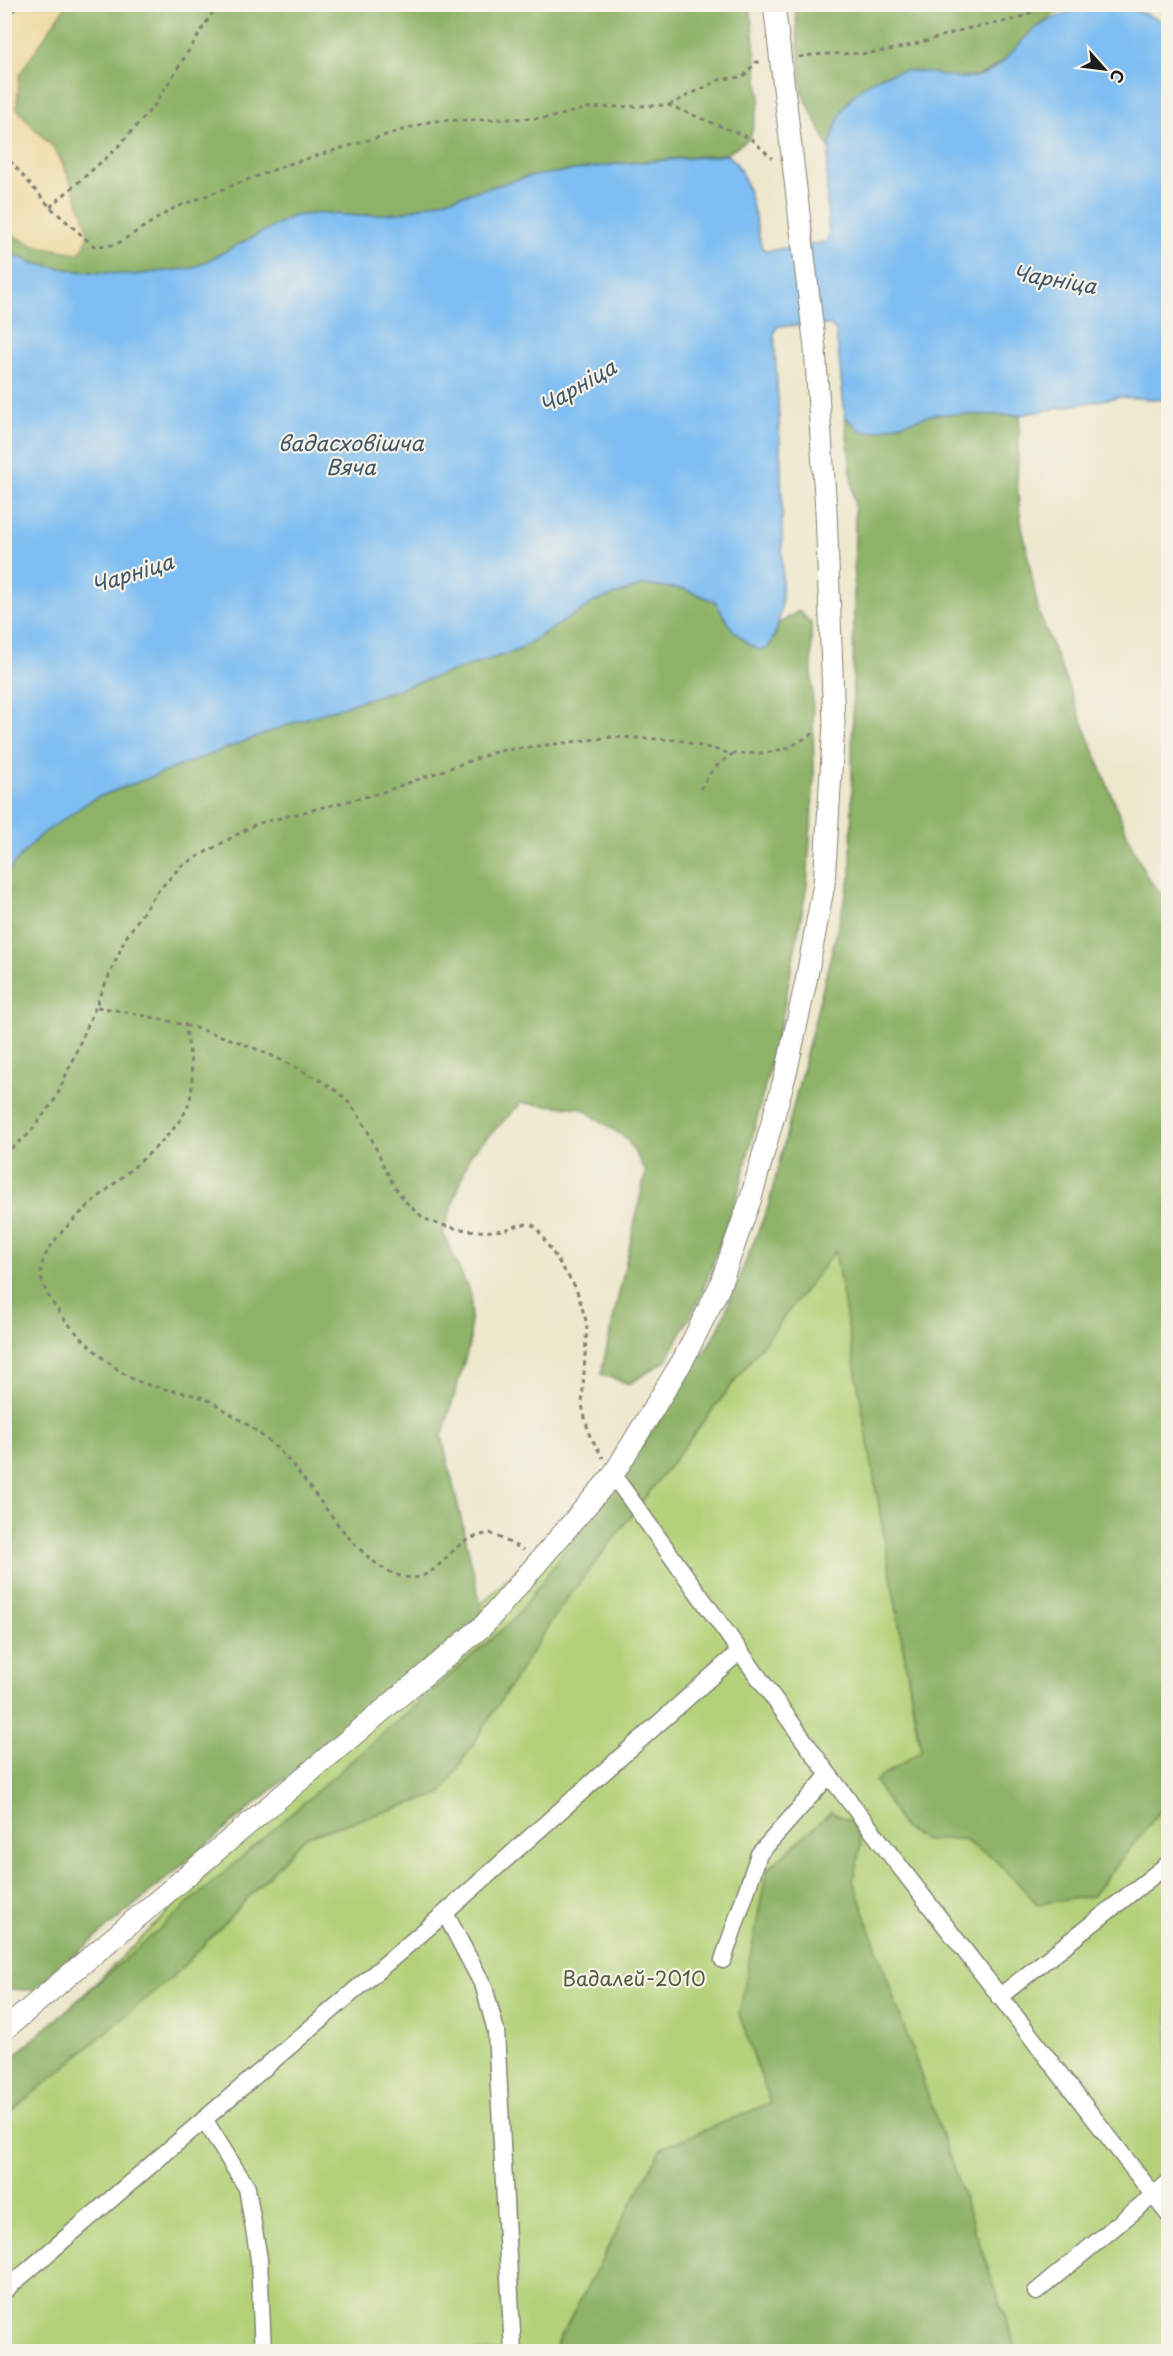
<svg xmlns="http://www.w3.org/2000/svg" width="1173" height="2356" font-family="'Playpen Sans',sans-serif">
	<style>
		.green { fill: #b3d178; stroke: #68764a; stroke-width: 1.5 }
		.forest { fill: #8eb368; stroke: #556842; stroke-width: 1.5 }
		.sand { fill: #eeda9e; stroke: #857b5d; stroke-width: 1.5 }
		.water { fill: #7ebef2; stroke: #4d6d87; stroke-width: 1.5 }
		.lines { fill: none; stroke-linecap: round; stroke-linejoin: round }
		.minor-casing { stroke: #848274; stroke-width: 19 }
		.tertiary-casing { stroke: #848274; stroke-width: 23 }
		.path { stroke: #848274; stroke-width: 3; stroke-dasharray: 4.5 4.5; stroke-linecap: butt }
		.minor { stroke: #fff; stroke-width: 16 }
		.tertiary { stroke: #fff; stroke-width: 21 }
		.labels { text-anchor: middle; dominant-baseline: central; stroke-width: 4.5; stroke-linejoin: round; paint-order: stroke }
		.park-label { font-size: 20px; fill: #515b3c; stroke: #f7f3e8 }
		.water-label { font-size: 21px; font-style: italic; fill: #3e5567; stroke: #f7f3e8 }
	</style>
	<rect width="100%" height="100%" fill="#f7f3e8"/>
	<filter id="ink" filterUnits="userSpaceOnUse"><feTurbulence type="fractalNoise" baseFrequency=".0167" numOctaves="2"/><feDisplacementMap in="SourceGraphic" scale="12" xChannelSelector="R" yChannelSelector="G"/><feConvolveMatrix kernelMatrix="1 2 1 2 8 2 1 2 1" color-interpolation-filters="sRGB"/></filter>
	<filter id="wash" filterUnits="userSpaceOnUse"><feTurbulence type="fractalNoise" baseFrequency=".008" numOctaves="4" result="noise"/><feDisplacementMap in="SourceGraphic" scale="24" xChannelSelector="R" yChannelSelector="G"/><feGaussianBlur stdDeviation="1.35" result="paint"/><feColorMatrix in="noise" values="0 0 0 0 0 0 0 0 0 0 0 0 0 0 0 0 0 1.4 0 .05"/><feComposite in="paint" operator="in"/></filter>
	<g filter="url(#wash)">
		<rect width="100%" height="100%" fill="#ede7cc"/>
		<!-- green -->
		<path class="green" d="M 836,1250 L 918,1737 L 1092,1896 L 1168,1801 L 1168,2351 L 5,2352 L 5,2072 L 613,1475 Z"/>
		<!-- forest -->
		<path class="forest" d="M 66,5 L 750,5 L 760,99 L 750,138 L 726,154 L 617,164 L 527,177 L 400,213 L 358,216 L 324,213 L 293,216 L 194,268 L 133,275 L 76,271 L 33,263 L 5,251 L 4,232 L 36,246 L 78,253 C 75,220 77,178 55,150 C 43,135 28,124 17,108 L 19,75 Z
			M 795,5 L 1066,5 L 1035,29 L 1006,60 L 979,76 L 872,82 L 851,98 L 838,120 L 829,148 L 802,92 Z
			M 935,414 L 1020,415 L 1017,480 L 1020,516 L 1039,613 L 1129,839 L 1147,877 L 1168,902 L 1168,1801 L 1092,1896 L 1038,1904 L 994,1859 L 962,1839 L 925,1840 L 904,1829 L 875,1781 L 921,1751 L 835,1251 L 560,1608 L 441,1794 L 305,1837 L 179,1971 L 5,2117 L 4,2065 L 516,1617 L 669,1408 L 718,1330 L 769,1204 L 851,874 L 855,512 L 845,416 L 861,431 L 873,432 Z
			M 643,585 L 684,589 L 715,601 L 732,629 L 775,637 L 778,624 L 799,611 L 811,623 L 814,777 L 807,885 L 782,1018 L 739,1190 L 701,1296 L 666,1361 L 629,1384 L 601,1374 L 646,1172 L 627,1139 L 581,1108 L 521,1103 L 470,1155 L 443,1232 L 471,1296 L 470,1342 L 442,1437 L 483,1613 L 33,1990 L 10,1989 L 4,1986 L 4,874 L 39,836 L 93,799 L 298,721 L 518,650 L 594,602 Z
			M 831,1812 L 853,1822 L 861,1845 L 853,1880 L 1017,2351 L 553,2351 L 661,2148 L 770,2103 L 739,2014 L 767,1870 Z"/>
		<!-- sand -->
		<path class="sand" d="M 4,5 L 66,5 L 19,75 L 17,108 C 28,124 43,135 55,150 C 62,160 85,215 87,228 C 89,238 85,246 79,253 L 36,246 L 5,232 Z"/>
		<!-- water -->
		<path class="water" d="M 1089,5 L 1122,5 L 1168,23 L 1168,400 L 1118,397 L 1020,415 L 935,414 L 873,432 L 861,431 L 845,416 L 836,331 L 829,325 L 778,326 L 774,332 C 778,404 783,476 782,549 C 782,580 786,620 768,648 L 759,650 L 748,644 L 732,629 L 715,601 L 684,589 L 643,585 L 594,602 L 518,650 L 298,721 L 93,799 L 39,836 L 5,874 L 5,251 L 33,263 L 76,271 L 133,275 L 194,268 L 293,216 L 324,213 L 358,216 L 400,213 L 527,177 L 617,164 L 727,155 C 749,167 755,223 762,248 L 767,251 L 826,242 L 829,235 C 824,175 820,88 897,72 C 922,66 954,83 979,76 C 1004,68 1016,44 1035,29 C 1050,18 1072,11 1089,5 Z"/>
	</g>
	<g filter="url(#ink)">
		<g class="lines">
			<defs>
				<path id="minor" d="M 613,1475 L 829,1775 L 1168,2214
					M 445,1913 L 484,1987 L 496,2031 L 513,2352
					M 723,1960 L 759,1854 L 829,1775
					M 999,1997 L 1168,1864
					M 204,2119 L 247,2188 L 259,2259 L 263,2352
					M 4,2291 L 445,1913 L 739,1652
					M 1036,2292 L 1168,2183"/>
				<path id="tertiary" d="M 4,2030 L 484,1625 L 613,1475 L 683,1360 L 719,1288 L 751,1198 L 787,1069 L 806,981 L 824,884 L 834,724 L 826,510 L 815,348 L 774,4"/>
			</defs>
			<!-- minor casing -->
			<use href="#minor" class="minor-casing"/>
			<!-- tertiary casing -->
			<use href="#tertiary" class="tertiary-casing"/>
			<!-- path -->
			<path class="path" d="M 4,27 L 17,4
				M 799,57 C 822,52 845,55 868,53 C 901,50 931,39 962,30 C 996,21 1013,26 1045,4
				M 669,105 L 721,79 L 743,77 L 756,62 L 763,62
				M 4,154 L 50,207 L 94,246 L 115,245 L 174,208 L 286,165 L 432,121 L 549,118 L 588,108 L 668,105 L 750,138 L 772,158
				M 50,207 L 115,150 L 154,106 L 218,4
				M 700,789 L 713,769 L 732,754
				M 97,1007 C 170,1019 231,1034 297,1068 C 315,1078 336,1087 349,1103 C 382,1141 382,1191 426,1219 C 441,1228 485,1234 502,1230 C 515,1228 524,1220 536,1227 L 576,1288 L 587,1324 L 582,1405 L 589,1434 L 603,1458
				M 185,1023 C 188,1049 198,1084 187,1108 C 164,1159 44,1222 41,1271 C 39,1304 107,1367 135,1380 C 155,1389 180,1391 201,1397 C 215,1402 228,1413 240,1420 C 261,1433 282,1451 297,1471 C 324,1503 362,1569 405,1577 C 432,1583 445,1554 464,1542 C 472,1537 481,1535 490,1533 L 524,1550
				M 4,1154 L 29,1134 L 56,1098 L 125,939 L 157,892 L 181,866 L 256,824 L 380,793 L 498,751 L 612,737 L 678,740 L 732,754 L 765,753 L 788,748 L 816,732"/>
			<!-- minor -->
			<use href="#minor" class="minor"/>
			<!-- tertiary -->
			<use href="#tertiary" class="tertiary"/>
		</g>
	</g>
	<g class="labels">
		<!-- park labels -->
		<g class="park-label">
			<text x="634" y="1978">Вадалей-2010</text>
		</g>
		<!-- water labels -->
		<g class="water-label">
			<text transform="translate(1055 278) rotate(10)">Чарніца</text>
			<text transform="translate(577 385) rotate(-30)">Чарніца</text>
			<text x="351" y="442">вадасховішча<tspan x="351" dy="24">Вяча</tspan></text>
			<text transform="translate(132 572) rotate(-17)">Чарніца</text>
		</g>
	</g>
	<!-- margin -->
	<rect width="1173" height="2356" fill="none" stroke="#f7f3e8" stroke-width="24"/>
	<!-- north arrow -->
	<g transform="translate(1104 69) rotate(118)" stroke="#f7f3e8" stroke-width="4.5" paint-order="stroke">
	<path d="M0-4.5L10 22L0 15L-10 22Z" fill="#1c1c1c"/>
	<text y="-9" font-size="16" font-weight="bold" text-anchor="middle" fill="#1c1c1c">С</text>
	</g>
</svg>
